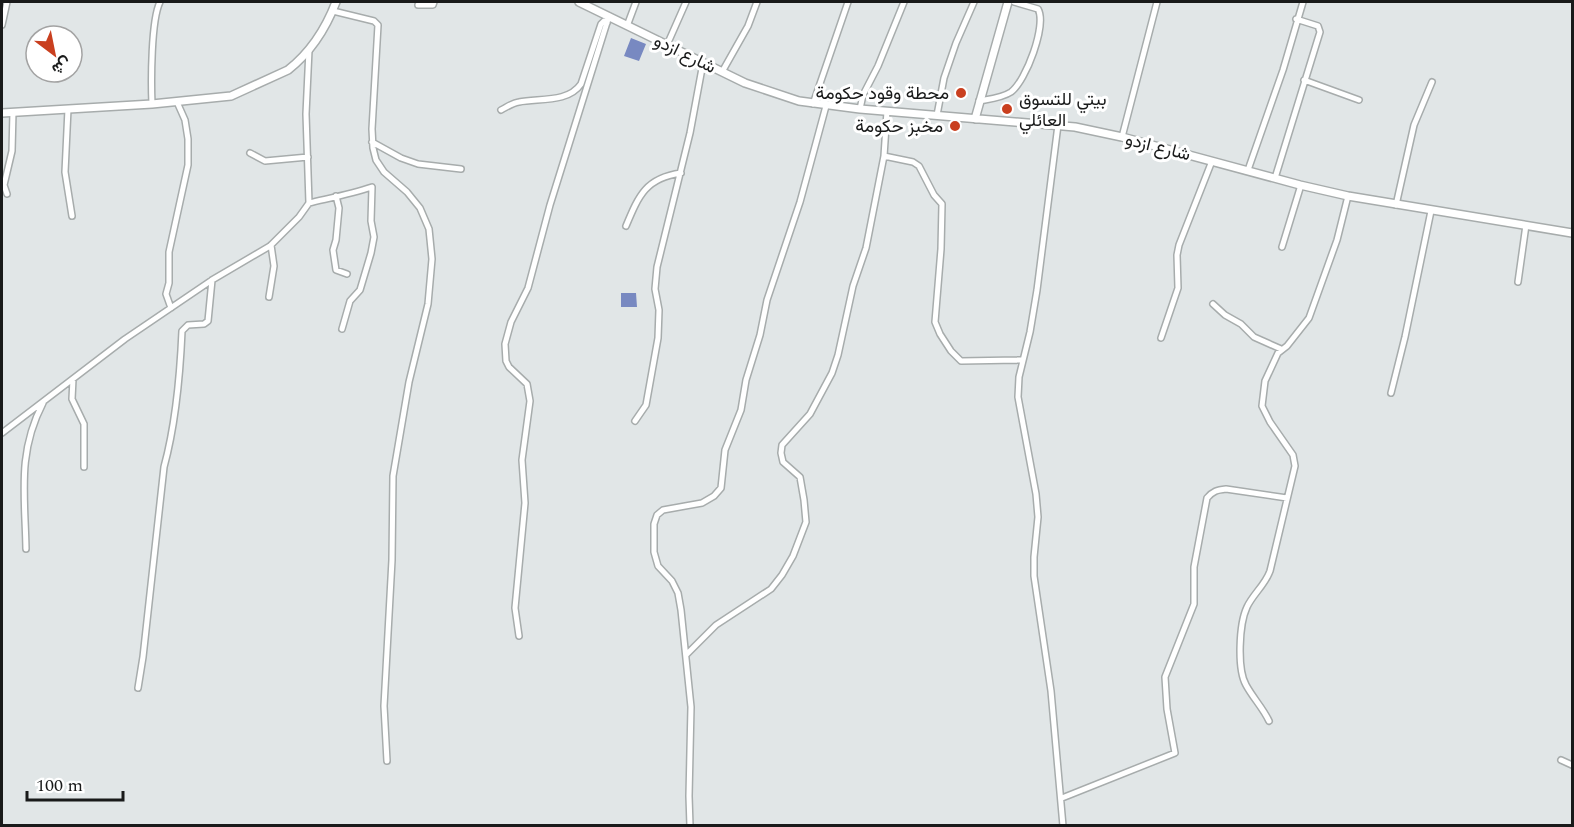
<svg xmlns="http://www.w3.org/2000/svg" width="1574" height="827" font-family="Spectral,Vazirmatn,serif">
	<style>
		.water { fill: #7889c1 }
		.lines { fill: none; stroke-linecap: round; stroke-linejoin: round }
		.minor-casing { stroke: #a7acac; stroke-width: 8 }
		.tertiary-casing { stroke: #a7acac; stroke-width: 10 }
		.minor { stroke: #fff; stroke-width: 5 }
		.tertiary { stroke: #fff; stroke-width: 7 }
		.poi-dot { fill: #c93f1f; stroke: #fff; stroke-width: 2 }
		.labels { text-anchor: middle; dominant-baseline: central; stroke-width: 6; stroke-linejoin: round; paint-order: stroke }
		.street-label { font-size: 18px; fill: #191a1a; stroke: #fff }
		.poi-label { font-size: 18px; fill: #191a1a; stroke: #fff; text-anchor: end }
	</style>
	<rect width="100%" height="100%" fill="#e1e6e7"/>
	<!-- water -->
	<path class="water" d="M 631,38 L 646,44 L 639,61 L 624,56 Z
		M 621,293 L 636,293 L 637,307 L 621,307 Z"/>
	<g class="lines">
		<defs>
			<path id="minor" d="M 418,5 L 433,5 L 434,2
				M 333,11 L 374,21 L 378,25 L 372,129 L 373,148 L 376,160 L 384,172 L 407,192 L 420,208 L 429,229 L 432,259 L 428,304 L 409,382 L 393,476 L 392,560 L 384,706 L 387,761
				M 2,25 L 7,2
				M 627,26 L 636,2
				M 667,45 L 686,2
				M 722,72 L 748,26 L 757,2
				M 1304,80 L 1359,100
				M 979,101 C 990,99 1002,98 1011,92 C 1026,81 1047,25 1038,9 L 1014,2
				M 152,104 C 151,82 151,20 160,2
				M 813,104 L 848,2
				M 68,109 L 65,172 L 72,216
				M 860,109 L 863,95 L 878,66 L 904,2
				M 501,110 C 507,107 512,103 519,102 C 539,98 568,103 581,84 L 601,24 L 604,21 L 607,23
				M 937,115 L 944,78 L 956,43 L 974,2
				M 1058,125 L 1037,290 L 1030,332 L 1019,377 L 1018,397 L 1036,494 L 1038,517 L 1034,557 L 1034,576 L 1051,691 L 1063,826
				M 1122,137 L 1157,2
				M 372,142 L 401,158 L 418,164 L 461,169
				M 250,153 L 265,161 L 308,157
				M 884,156 L 913,162 L 919,166 L 934,195 L 942,204 L 941,249 L 935,322 L 940,334 L 951,351 L 961,361 L 1023,360
				M 1248,170 L 1283,70 L 1303,2
				M 1275,178 L 1320,32 L 1318,26 L 1296,19
				M 7,194 L 4,185 L 12,151 L 13,112
				M 336,196 L 339,208 L 336,240 L 333,250 L 336,270 L 347,274
				M 309,203 C 330,198 351,194 372,187 L 371,221 L 374,237 L 371,253 L 360,290 L 350,301 L 342,329
				M 1396,205 L 1414,125 L 1432,82
				M 626,226 C 639,195 646,178 681,173
				M 1282,247 L 1301,185
				M 1518,282 L 1526,225
				M 269,297 L 274,266 L 271,245
				M 1213,304 L 1225,315 L 1241,324 L 1254,337 L 1281,349
				M 171,308 L 166,294 L 169,283 L 169,252 L 188,165 L 188,139 L 185,120 L 177,102
				M 1161,338 L 1178,288 L 1177,255 L 1179,245 L 1212,161
				M 73,379 L 72,399 L 84,424 L 84,467
				M 1391,393 L 1405,337 L 1431,211
				M 635,421 L 646,405 L 658,338 L 659,310 L 655,289 L 657,267 L 690,133 L 703,63
				M 2,433 L 125,339 L 212,280 L 270,246 L 299,217 L 309,203 L 306,114 L 309,50
				M 26,549 C 25,495 17,453 43,403
				M 519,636 L 515,608 L 525,503 L 522,460 L 530,401 L 527,384 L 509,367 L 506,361 L 505,344 L 511,322 L 528,288 L 550,205 L 609,16
				M 686,655 L 716,625 L 771,589 L 782,575 L 793,556 L 806,522 L 804,500 L 800,477 L 783,462 L 781,453 L 782,445 L 810,414 L 832,373 L 838,355 L 853,286 L 866,248 L 884,156 L 887,111
				M 138,688 L 143,657 L 164,467 C 176,423 180,377 182,331 L 188,325 L 204,324 L 208,321 L 212,280
				M 1269,721 C 1263,708 1253,698 1246,685 C 1237,669 1239,624 1247,607 C 1253,594 1265,585 1270,571 L 1295,466 L 1293,455 L 1270,422 L 1262,406 L 1265,381 L 1278,353 L 1287,346 L 1309,318 L 1337,240 L 1348,196
				M 1561,760 L 1572,765
				M 1062,798 L 1175,753 L 1167,709 L 1165,677 L 1194,604 L 1194,567 L 1207,498 C 1213,491 1217,490 1226,489 L 1287,498
				M 690,826 L 689,796 L 691,707 L 681,610 L 678,593 L 672,581 L 658,566 L 654,552 L 654,524 L 657,515 L 663,510 L 702,503 L 714,496 L 721,488 L 725,450 L 741,410 L 746,380 L 760,335 L 767,300 L 800,202 L 826,106"/>
			<path id="tertiary" d="M 579,2 L 745,83 L 799,101 L 860,109 L 1075,127 L 1122,137 L 1300,185 L 1348,196 L 1572,233
				M 2,113 L 152,104 L 231,96 L 288,70 C 311,52 326,28 336,2
				M 975,119 L 1008,2"/>
		</defs>
		<!-- minor casing -->
		<use href="#minor" class="minor-casing"/>
		<!-- tertiary casing -->
		<use href="#tertiary" class="tertiary-casing"/>
		<!-- minor -->
		<use href="#minor" class="minor"/>
		<!-- tertiary -->
		<use href="#tertiary" class="tertiary"/>
	</g>
	<!-- markers -->
	<g class="poi-dot">
		<circle cx="961" cy="93" r="6"/>
		<circle cx="1007" cy="109" r="6"/>
		<circle cx="955" cy="126" r="6"/>
	</g>
	<g class="labels">
		<!-- street labels -->
		<g class="street-label">
			<text transform="translate(685 54) rotate(26)">شارع ازدو</text>
			<text transform="translate(1158 147) rotate(14)">شارع ازدو</text>
		</g>
		<!-- poi labels -->
		<g class="poi-label">
			<text x="949" y="93">محطة وقود حكومة</text>
			<text x="1019" y="99" text-anchor="start">بيتي للتسوق<tspan x="1019" dy="21">العائلي</tspan></text>
			<text x="943" y="126">مخبز حكومة</text>
		</g>
	</g>
	<!-- border -->
	<rect width="1574" height="827" fill="none" stroke="#191a1a" stroke-width="6"/>
	<!-- north arrow -->
	<g transform="translate(54 54) rotate(148)"><circle r="28" fill="#ffffff" stroke="#a3a3a3" stroke-width="1.5"/>
	<path d="M0-4.5L10 22L0 15L-10 22Z" fill="#c93f1f"/>
	<text y="-9" font-size="16" font-weight="bold" text-anchor="middle" fill="#191a1a">ش</text>
	</g>
	<!-- scale -->
	<path d="M27 791v9h96v-9" fill="none" stroke="#191a1a" stroke-width="3"/>
	<text x="36" y="791" font-size="18" fill="#191a1a" stroke="#ffffff" stroke-width="4.5" paint-order="stroke">100 m</text>
</svg>
